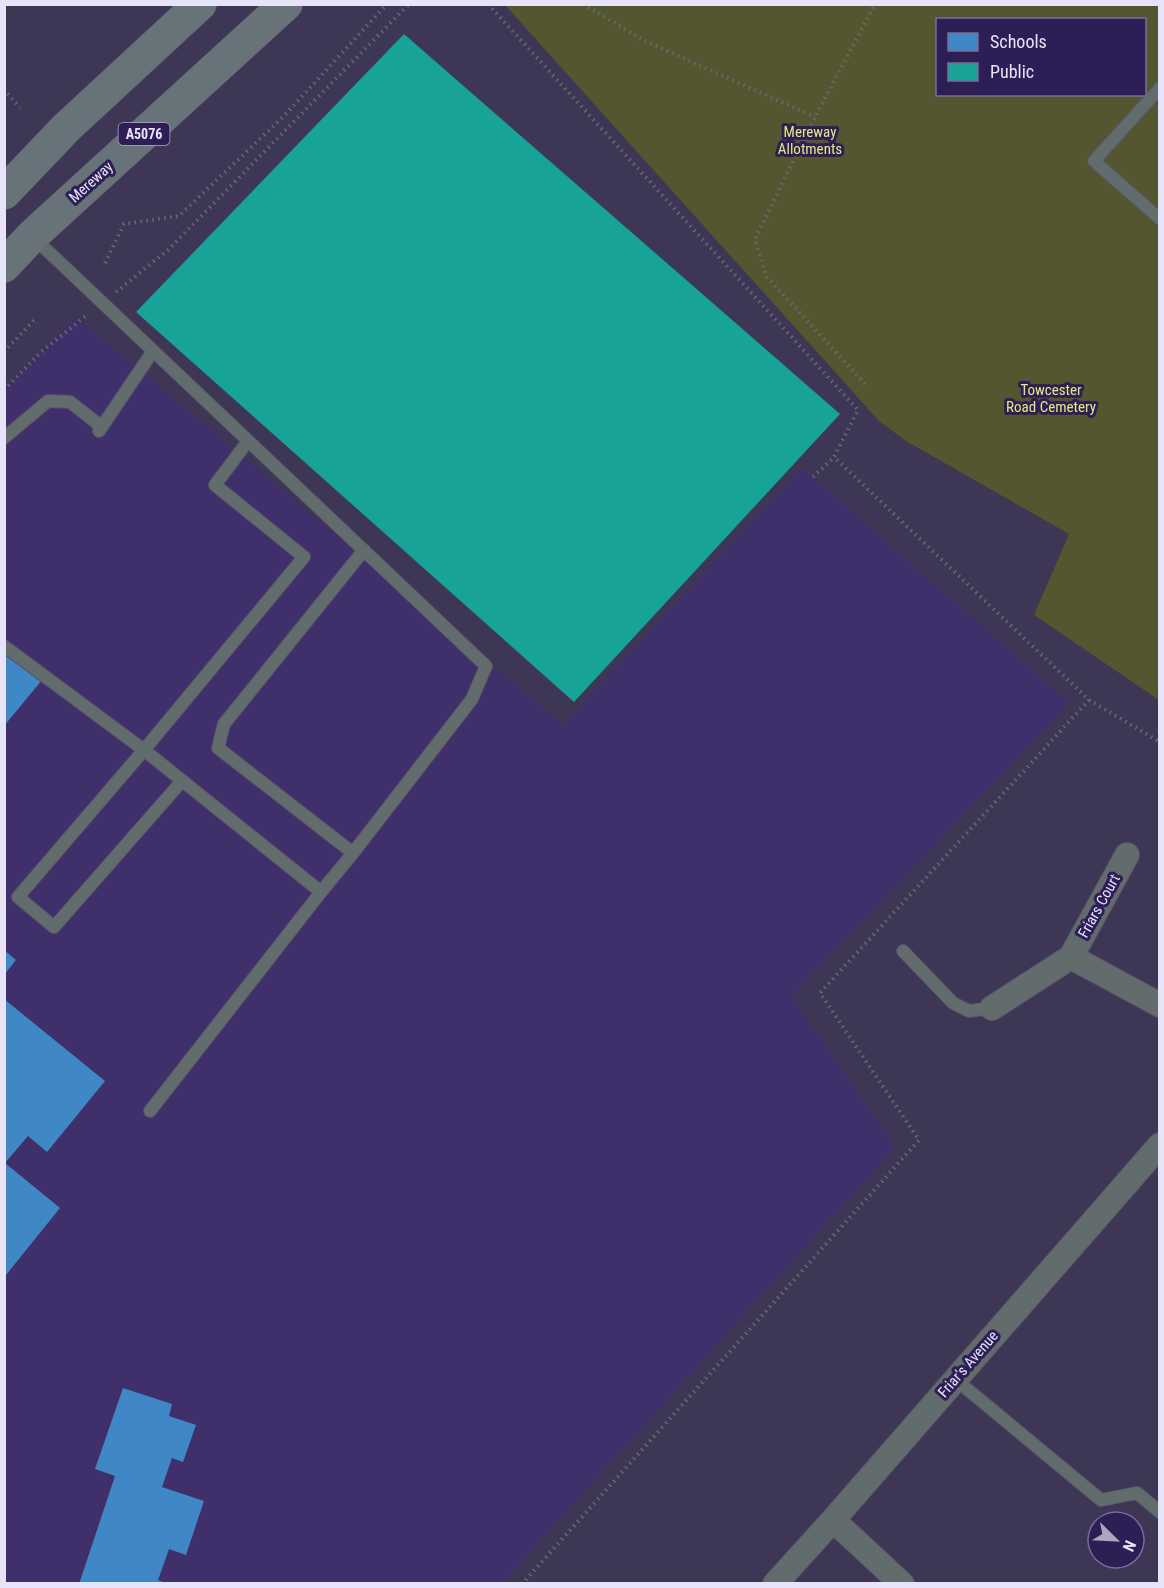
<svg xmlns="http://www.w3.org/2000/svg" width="1164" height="1588" font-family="'Roboto Condensed',sans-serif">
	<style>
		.built { fill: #3f2f6a }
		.green { fill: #545630; fill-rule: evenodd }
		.schools { fill: #3f88c5 }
		.public { fill: #17a398 }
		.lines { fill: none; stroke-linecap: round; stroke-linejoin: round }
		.lane-casing { stroke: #575169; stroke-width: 14 }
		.street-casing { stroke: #575169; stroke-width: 26 }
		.highway-casing { stroke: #575169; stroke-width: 34 }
		.path { stroke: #666a72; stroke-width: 4; stroke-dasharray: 1.5 4.5; stroke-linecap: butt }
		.lane { stroke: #626c6c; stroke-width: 12 }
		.street { stroke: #626c6c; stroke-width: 24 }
		.highway { stroke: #687279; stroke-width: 33 }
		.labels { text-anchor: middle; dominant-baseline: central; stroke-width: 6; stroke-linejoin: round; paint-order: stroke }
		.shield { fill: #2e1e56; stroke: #b0a9c8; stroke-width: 1.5 }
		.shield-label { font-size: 14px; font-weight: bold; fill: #e7e4f9 }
		.park-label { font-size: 15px; fill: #e3ea7c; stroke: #2e1e56 }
		.street-label { font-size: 15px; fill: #e7e4f9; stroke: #2e1e56 }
	</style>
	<rect width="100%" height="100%" fill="#3d3654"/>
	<!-- built -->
	<path class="built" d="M 76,317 L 563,725 L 802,468 L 1069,703 L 791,996 L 895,1147 L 502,1583 L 5,1583 L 4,390 Z"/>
	<!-- green -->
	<path class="green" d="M 505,5 L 1159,5 L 1159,700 L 1034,615 L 1069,534 L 906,441 L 879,421 ZM 938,20 L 1144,20 L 1144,94 L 938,94 Z"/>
	<!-- schools -->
	<path class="schools" d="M 4,653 L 42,680 L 4,726 Z
		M 4,950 L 16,960 L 4,975 Z
		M 4,999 L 105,1081 L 47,1152 L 28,1136 L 5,1163 L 60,1208 L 6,1275 L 4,1273 Z
		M 123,1388 L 172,1404 L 169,1416 L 196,1425 L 183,1462 L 172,1458 L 162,1487 L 204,1501 L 186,1555 L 169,1549 L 158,1580 L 167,1584 L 79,1584 L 115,1476 L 95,1469 Z"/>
	<!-- public -->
	<path class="public" d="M 404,34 L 840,414 L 574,702 L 136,312 Z"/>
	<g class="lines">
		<defs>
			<path id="lane" d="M 1160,88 L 1094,161 L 1160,219
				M 33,237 L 486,666 L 472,699 L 353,853 L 218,748 L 224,724 L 364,550
				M 99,431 L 153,351
				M 4,438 L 48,401 L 70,402 L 102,427
				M 248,441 L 215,485 L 304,557 L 144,750 L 321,892 L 353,853
				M 4,646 L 144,750 L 18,897 L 54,927 L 182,781
				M 903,951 L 953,1003 L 969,1011 L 992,1008
				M 150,1111 L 321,892
				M 955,1379 L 1101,1500 L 1137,1493 L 1160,1512"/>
			<path id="street" d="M 1127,855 L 1071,957 L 1160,1005
				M 992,1008 L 1071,957
				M 833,1520 L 902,1584
				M 775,1584 L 833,1520 L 1160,1145"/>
			<path id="highway" d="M 4,193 L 66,128 L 200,4
				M 4,266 L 32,236 L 286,4"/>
		</defs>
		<!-- lane casing -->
		<use href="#lane" class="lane-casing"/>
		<!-- street casing -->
		<use href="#street" class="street-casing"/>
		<!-- highway casing -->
		<use href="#highway" class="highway-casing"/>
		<!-- path -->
		<path class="path" d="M 488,4 L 858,410 L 834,457 L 1089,700 L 820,993 L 919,1140 L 522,1584
			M 583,4 L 645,41 L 815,117
			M 4,89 L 20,108
			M 105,263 L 124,224 L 179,216 L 284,116 L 387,4
			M 116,292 L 169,249 L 409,4
			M 4,352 L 35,319
			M 865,384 L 766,276 L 755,239 L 815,117 L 875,4
			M 4,390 L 41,352 L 87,315
			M 813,477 L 834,457
			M 1089,700 L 1160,742"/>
		<!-- lane -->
		<use href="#lane" class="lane"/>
		<!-- street -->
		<use href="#street" class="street"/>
		<!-- highway -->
		<use href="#highway" class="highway"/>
	</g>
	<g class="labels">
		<!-- shield labels -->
		<rect class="shield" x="118.5" y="123" width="51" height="22" rx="4.5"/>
		<g class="shield-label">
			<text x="144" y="134">A5076</text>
		</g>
		<!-- park labels -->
		<g class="park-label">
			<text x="810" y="132">Mereway<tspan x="810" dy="17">Allotments</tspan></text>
			<text x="1051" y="390">Towcester<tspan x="1051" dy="17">Road Cemetery</tspan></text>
		</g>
		<!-- street labels -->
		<g class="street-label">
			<text transform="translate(91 182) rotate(-42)">Mereway</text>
			<text transform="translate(1099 906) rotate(-61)">Friars Court</text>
			<text transform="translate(968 1364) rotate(-49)">Friar's Avenue</text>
		</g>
	</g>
	<!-- border -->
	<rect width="1164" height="1588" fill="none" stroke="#e7e4f9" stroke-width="12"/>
	<!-- legend -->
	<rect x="936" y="18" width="210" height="78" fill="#2e1e56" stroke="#786d97" stroke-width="1.5"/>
	<rect x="948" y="33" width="30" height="18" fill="#3f88c5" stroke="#786d97" stroke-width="1.5"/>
	<text x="990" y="48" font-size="18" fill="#e7e4f9">Schools</text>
	<rect x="948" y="63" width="30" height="18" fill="#17a398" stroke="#786d97" stroke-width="1.5"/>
	<text x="990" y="78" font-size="18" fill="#e7e4f9">Public</text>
	<!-- north arrow -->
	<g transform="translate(1116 1540) rotate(114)"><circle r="28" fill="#2e1e56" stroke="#786d97" stroke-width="1.5"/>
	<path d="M0-4.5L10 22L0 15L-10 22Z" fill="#aca7bf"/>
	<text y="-9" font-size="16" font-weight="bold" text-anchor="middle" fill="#e7e4f9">N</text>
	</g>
</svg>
